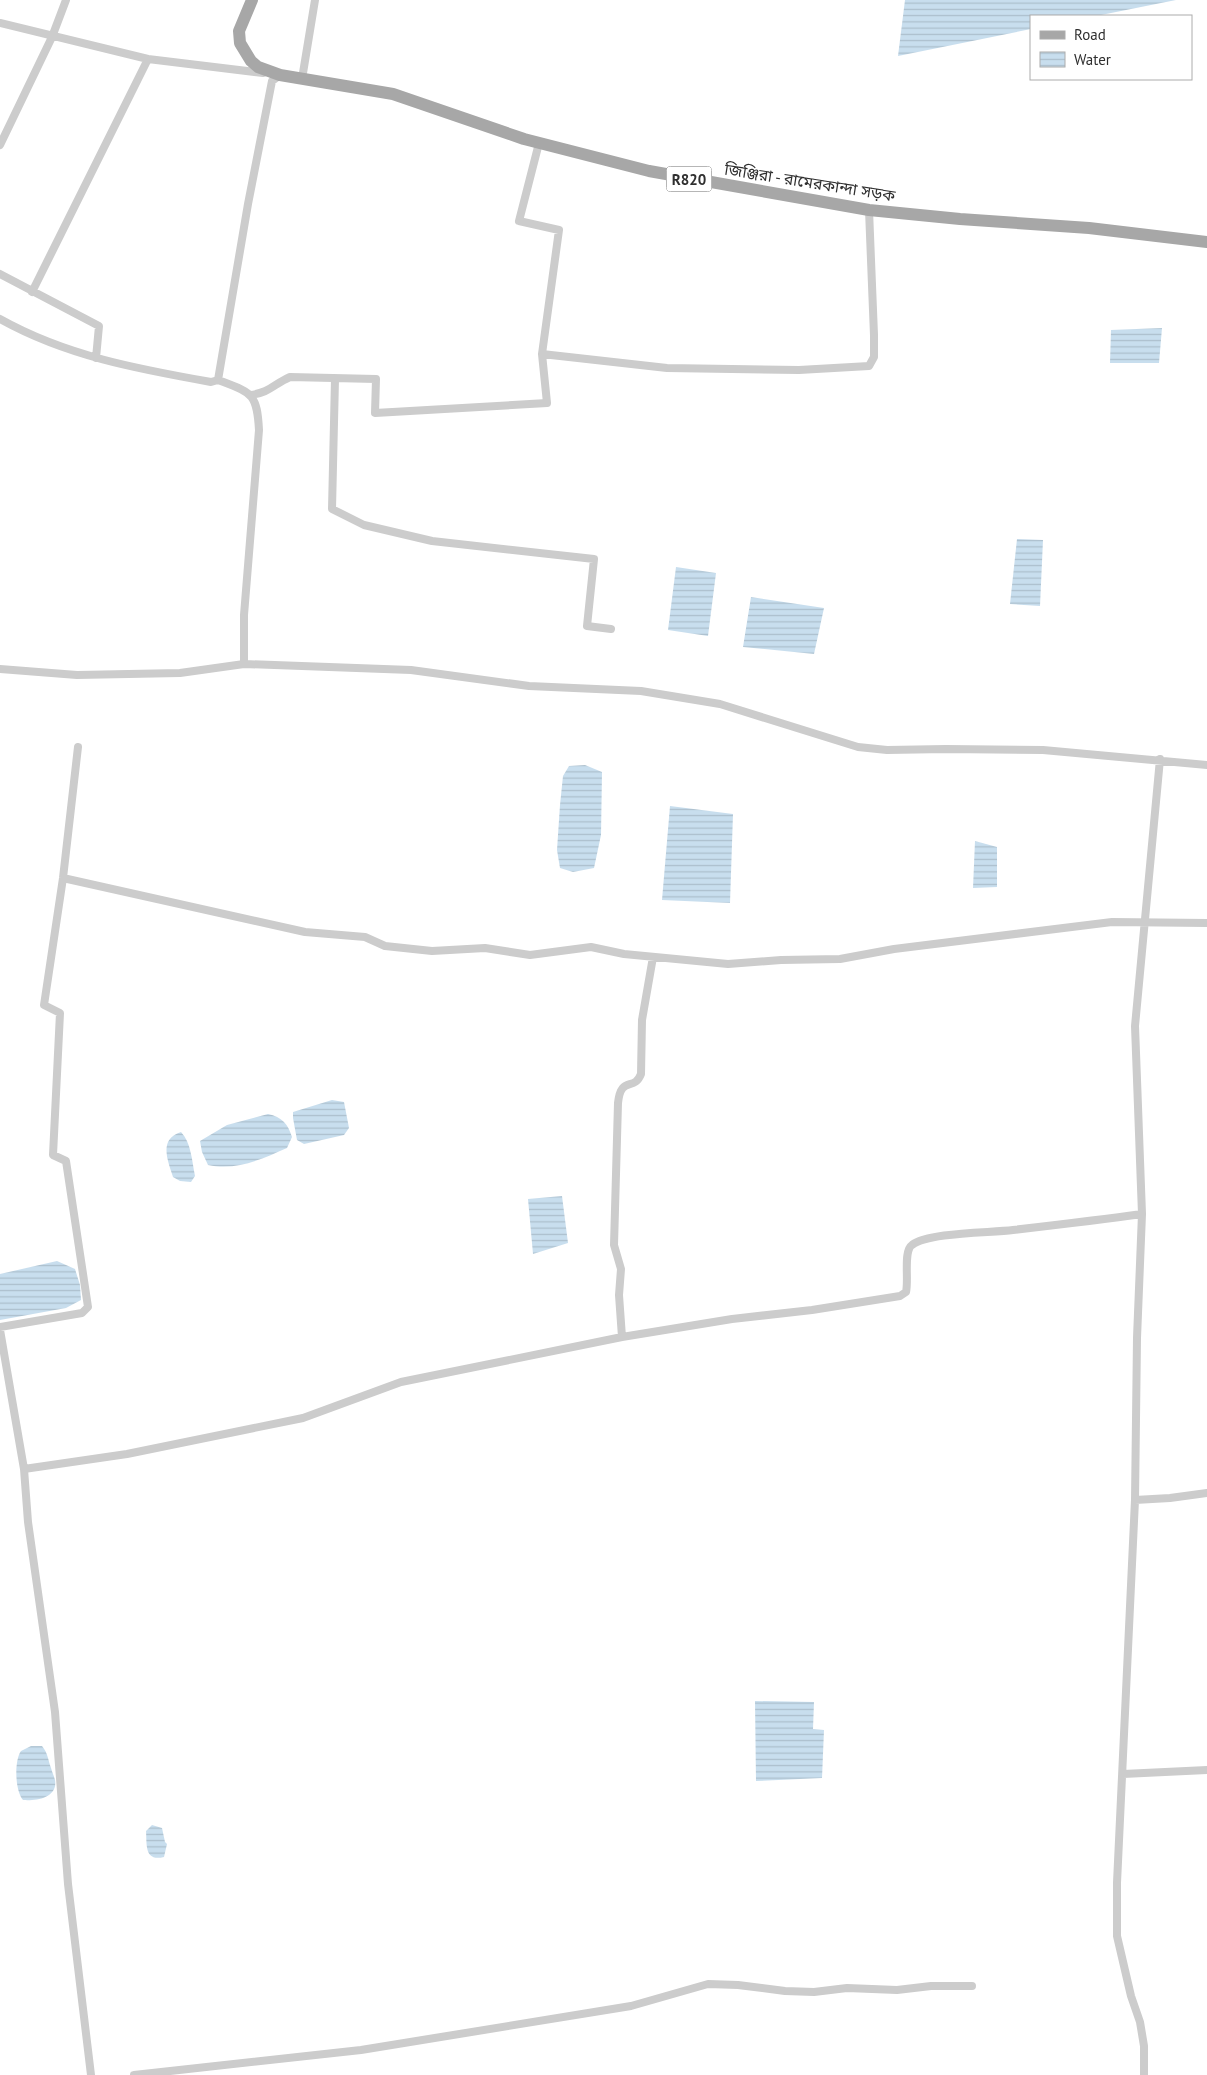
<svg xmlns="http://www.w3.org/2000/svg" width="1207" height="2075" font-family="'PT Sans','Noto Sans Bengali',sans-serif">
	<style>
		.water { fill: url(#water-rules) }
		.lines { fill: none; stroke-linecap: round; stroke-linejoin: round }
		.street { stroke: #ccc; stroke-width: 8 }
		.primary { stroke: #a7a7a7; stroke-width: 12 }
		.labels { text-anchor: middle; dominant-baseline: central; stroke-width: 5; stroke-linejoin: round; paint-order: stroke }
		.shield { fill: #fff; stroke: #6d6d6d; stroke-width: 1 }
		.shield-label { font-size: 15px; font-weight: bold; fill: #2f2f2f }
		.street-label { font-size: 16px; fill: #2f2f2f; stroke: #fff }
	</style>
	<defs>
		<pattern id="water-rules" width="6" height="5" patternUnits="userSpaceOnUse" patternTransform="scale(1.25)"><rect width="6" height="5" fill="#c8deee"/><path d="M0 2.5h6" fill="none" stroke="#acbfcc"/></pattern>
	</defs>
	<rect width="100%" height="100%" fill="#fff"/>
	<!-- water -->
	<path class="water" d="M 905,0 L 1176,0 L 1096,16 L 1031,16 L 1031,29 L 898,56 Z
		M 1162,328 L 1159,363 L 1110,363 L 1111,330 Z
		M 1017,539 L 1043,540 L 1040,606 L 1010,604 Z
		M 676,567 L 716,573 L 708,636 L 668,630 Z
		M 751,597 L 824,608 L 814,654 L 743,647 Z
		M 585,765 L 602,772 L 601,835 L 594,868 L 573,872 L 560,868 L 557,850 L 560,805 L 563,776 L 569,766 Z
		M 670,806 L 733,814 L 730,903 L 662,900 Z
		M 975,841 L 997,847 L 997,887 L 973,888 Z
		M 332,1100 L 344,1102 L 349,1128 L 344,1135 L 304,1144 L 297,1140 L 293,1118 L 293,1112 Z
		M 268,1114 C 282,1117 288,1124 292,1137 L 287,1148 C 262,1159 237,1171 208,1165 L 202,1152 L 200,1141 L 227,1125 Z
		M 181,1132 C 191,1142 192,1161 195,1176 L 191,1182 L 180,1181 L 173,1177 C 168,1161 158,1139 181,1132 Z
		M 562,1196 L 568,1243 L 533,1254 L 528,1199 Z
		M 57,1261 L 75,1269 L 80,1285 L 81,1300 L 66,1308 L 0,1320 L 0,1274 Z
		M 755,1701 L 814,1702 L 813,1729 L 824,1730 L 822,1778 L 756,1781 Z
		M 31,1746 L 42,1746 C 48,1753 48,1760 51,1768 C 52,1772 54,1776 55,1780 C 58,1798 36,1801 23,1800 C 15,1791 14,1761 21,1751 Z
		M 152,1825 L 162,1828 L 165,1842 L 167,1844 L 164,1857 C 144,1862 147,1844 146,1831 Z"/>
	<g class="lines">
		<!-- street -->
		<path class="street" d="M 0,23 L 148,59 L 263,73
			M 277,75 L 280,75 L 272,81 L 248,204 L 218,380 C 252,393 257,393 259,430 L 244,615 L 244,664 L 411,670 L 529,686 L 641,691 L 720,704 L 858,747 L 887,750 L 946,749 L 1043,750 L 1207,765
			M 302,79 L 315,0
			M 539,143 L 519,221 L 559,230 L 542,354
			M 0,145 L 52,37 L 66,0
			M 0,274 L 99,326 L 96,358
			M 32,292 L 148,59
			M 0,319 C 66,356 138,369 211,382 L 218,380
			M 335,379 L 332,509 L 364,525 L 432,541 L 594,559 L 587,626 L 611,629
			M 250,395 C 269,393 274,384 290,377 L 376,379 L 375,413 L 547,403 L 542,354 L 667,368 L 799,370 L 869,366 L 874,357 L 874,335 L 869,210
			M 0,669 L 77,675 L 180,673 L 244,664
			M 63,878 L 305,932 L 365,937 L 385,946 L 432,951 L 485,948 L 530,955 L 591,947 L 624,954 L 728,964 L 781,960 L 840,959 L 894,949 L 1112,922 L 1207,923
			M 0,1327 L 82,1313 L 88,1307 L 66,1161 L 53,1155 L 60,1013 L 44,1005 L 63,878 L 78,747
			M 0,1330 L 24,1469
			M 622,1337 L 619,1295 L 621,1269 L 614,1245 L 618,1103 C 621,1075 634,1092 641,1074 L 642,1020 L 653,957
			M 1135,1500 L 1170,1498 L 1207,1493
			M 1123,1774 L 1207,1770
			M 91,2075 L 68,1884 L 55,1712 L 28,1522 L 24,1469 L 127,1454 L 303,1418 L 401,1382 L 622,1337 L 732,1319 L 812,1310 L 900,1296 L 906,1292 C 909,1280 903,1251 912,1245 C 929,1232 990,1233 1013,1230 C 1056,1225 1099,1220 1142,1214
			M 134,2075 L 361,2050 L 631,2006 L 708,1984 L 738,1985 L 785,1991 L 814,1992 L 847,1988 L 897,1990 L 931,1986 L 972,1986
			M 1144,2075 L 1144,2046 L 1140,2022 L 1131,1996 L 1117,1936 L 1117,1883 L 1135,1500 L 1137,1338 L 1142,1214 L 1135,1026 L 1160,759"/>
		<!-- primary -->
		<path class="primary" d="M 252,0 L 239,31 L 240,43 L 251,61 L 258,67 L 280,75 L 393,94 L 524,139 L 649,171 L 869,210 L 960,219 L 1089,228 L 1207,242"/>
	</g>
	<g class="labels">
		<!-- shield labels -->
		<rect class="shield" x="666.5" y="166.5" width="45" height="25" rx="4"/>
		<g class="shield-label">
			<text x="689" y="179">R820</text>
		</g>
		<!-- street labels -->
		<g class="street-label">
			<text transform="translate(810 182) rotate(9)">জিঞ্জিরা - রামেরকান্দা সড়ক</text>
		</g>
	</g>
	<!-- legend -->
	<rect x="1030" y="15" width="162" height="65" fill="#ffffff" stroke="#acacac"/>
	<rect x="1040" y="31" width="25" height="8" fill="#a7a7a7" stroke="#acacac"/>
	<text x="1074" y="40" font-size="15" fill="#2f2f2f">Road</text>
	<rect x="1040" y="52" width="25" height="15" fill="url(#water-rules)" stroke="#acacac"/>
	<text x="1074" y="65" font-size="15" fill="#2f2f2f">Water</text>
</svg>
